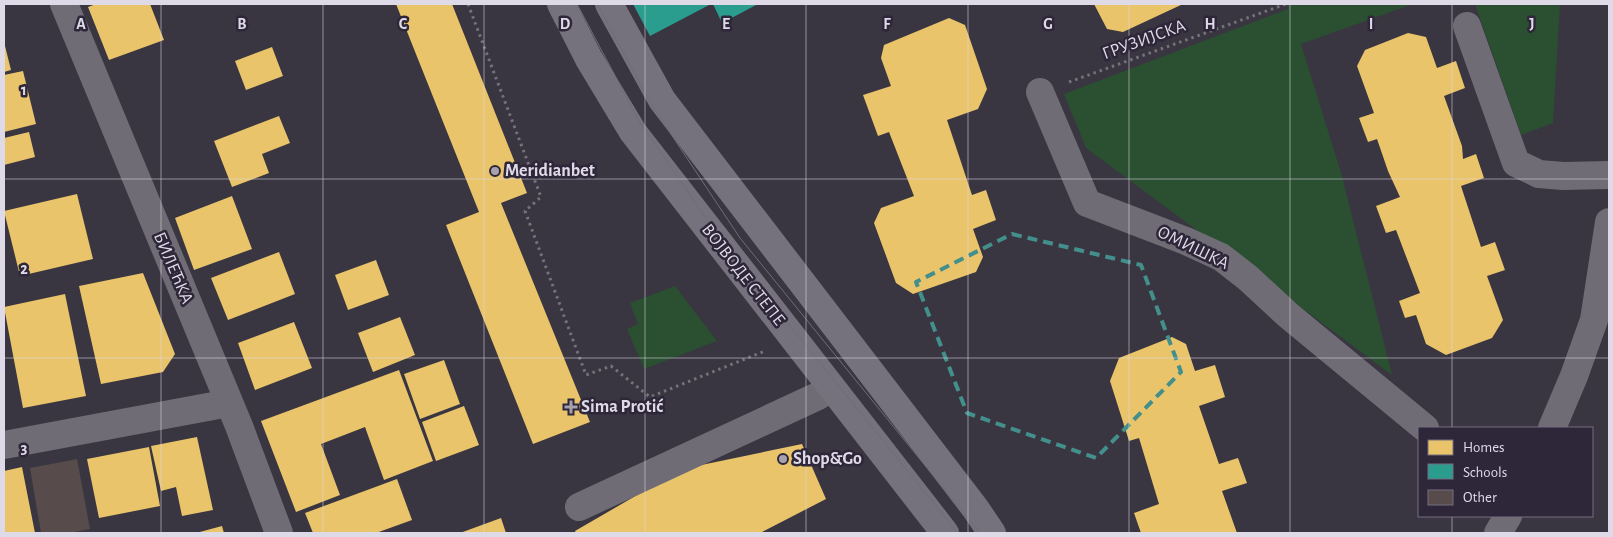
<svg xmlns="http://www.w3.org/2000/svg" width="1613" height="537" font-family="'Alegreya Sans',sans-serif">
	<style>
		.green { fill: #2b4f31 }
		.homes { fill: #e9c46a }
		.schools { fill: #2a9d8f }
		.building { fill: #584b4b }
		.lines { fill: none; stroke-linecap: round; stroke-linejoin: round }
		.path { stroke: #75727a; stroke-width: 3; stroke-dasharray: 2.5 4; stroke-linecap: butt }
		.minor { stroke: #6f6c75; stroke-width: 28 }
		.major { stroke: #75727e; stroke-width: 28 }
		.tram { stroke: #6f6d74; stroke-width: 1 }
		.marked { fill: none; stroke: #438f8c; stroke-width: 4; stroke-dasharray: 10 6; stroke-linejoin: round }
		.grid { fill: none; stroke: #dfdae7; stroke-width: 1; stroke-opacity: 0.55 }
		.poi-dot { fill: #a5a1ad; stroke: #2e273a; stroke-width: 2 }
		.labels { text-anchor: middle; dominant-baseline: central; stroke-width: 5; stroke-linejoin: round; paint-order: stroke }
		.street-label { font-size: 18px; fill: #dfdae7; stroke: #2e273a }
		.poi-label { font-size: 18px; font-weight: bold; fill: #dfdae7; stroke: #2e273a; text-anchor: start }
		.grid-label { font-size: 16px; text-anchor: middle; font-weight: bold; fill: #dfdae7; stroke: #2e273a; stroke-width: 5; stroke-linejoin: round; paint-order: stroke }
	</style>
	<rect width="100%" height="100%" fill="#393641"/>
	<!-- green -->
	<path class="green" d="M 1287,4 L 1413,4 L 1301,44 L 1342,176 L 1392,375 L 1086,148 L 1064,94 L 1288,9 Z
		M 1475,4 L 1560,4 L 1553,123 L 1521,135 Z
		M 675,286 L 717,341 L 644,369 L 627,329 L 638,324 L 630,303 Z"/>
	<!-- homes -->
	<path class="homes" d="M 96,4 L 150,4 L 164,40 L 109,60 L 88,7 Z
		M 396,4 L 452,4 L 527,193 L 501,203 L 590,422 L 533,444 L 446,225 L 479,212 Z
		M 1094,4 L 1183,4 L 1123,32 L 1107,29 Z
		M 949,18 L 965,25 L 987,89 L 978,109 L 947,120 L 972,195 L 986,190 L 996,220 L 973,229 L 983,257 L 976,272 L 913,294 L 896,283 L 874,223 L 881,208 L 914,196 L 889,132 L 878,136 L 863,95 L 891,86 L 881,58 L 884,45 Z
		M 1408,33 L 1426,37 L 1437,68 L 1456,61 L 1465,88 L 1444,96 L 1462,146 L 1463,159 L 1476,154 L 1484,178 L 1461,186 L 1481,247 L 1495,242 L 1505,270 L 1487,276 L 1503,320 L 1492,338 L 1446,355 L 1426,344 L 1416,315 L 1405,318 L 1399,301 L 1420,293 L 1396,230 L 1386,233 L 1376,206 L 1400,197 L 1388,171 L 1377,139 L 1368,142 L 1359,118 L 1374,113 L 1357,66 L 1365,50 Z
		M 4,42 L 11,70 L 4,72 Z
		M 272,47 L 283,76 L 246,90 L 235,61 Z
		M 23,71 L 36,124 L 4,132 L 4,75 Z
		M 279,116 L 290,143 L 262,154 L 269,173 L 232,187 L 214,141 Z
		M 29,132 L 35,157 L 4,165 L 4,138 Z
		M 77,194 L 93,259 L 20,276 L 4,211 Z
		M 232,196 L 252,249 L 194,270 L 175,218 Z
		M 279,252 L 295,294 L 228,320 L 211,278 Z
		M 376,260 L 389,295 L 348,310 L 335,275 Z
		M 143,273 L 175,354 L 163,372 L 101,384 L 79,286 Z
		M 65,294 L 86,396 L 23,408 L 4,307 Z
		M 400,317 L 415,355 L 373,372 L 358,333 Z
		M 294,322 L 312,368 L 255,390 L 238,343 Z
		M 1172,337 L 1186,344 L 1195,371 L 1215,365 L 1225,397 L 1199,406 L 1219,464 L 1238,458 L 1247,483 L 1222,491 L 1237,533 L 1141,533 L 1134,513 L 1159,504 L 1139,438 L 1129,441 L 1110,381 L 1119,358 Z
		M 444,360 L 460,404 L 420,419 L 404,374 Z
		M 399,370 L 433,461 L 384,480 L 365,427 L 321,444 L 340,495 L 296,512 L 261,421 Z
		M 464,406 L 479,445 L 436,461 L 422,422 Z
		M 197,437 L 213,510 L 182,516 L 176,487 L 161,491 L 151,446 Z
		M 802,444 L 826,499 L 760,533 L 576,533 L 575,531 L 682,469 Z
		M 149,447 L 160,506 L 99,518 L 87,459 Z
		M 22,467 L 35,533 L 5,533 L 4,471 Z
		M 397,479 L 412,520 L 376,533 L 313,533 L 305,513 Z
		M 501,518 L 506,533 L 460,533 Z
		M 222,526 L 224,533 L 196,533 Z"/>
	<!-- schools -->
	<path class="schools" d="M 633,4 L 711,4 L 650,36 Z
		M 713,4 L 758,4 L 722,23 Z"/>
	<!-- building -->
	<path class="building" d="M 77,459 L 90,529 L 69,533 L 41,533 L 30,468 Z"/>
	<g class="lines">
		<!-- path -->
		<path class="path" d="M 468,4 L 541,197 L 525,211 L 586,375 L 611,366 L 650,397 L 765,351
			M 1069,82 L 1286,4"/>
		<!-- minor -->
		<path class="minor" d="M 64,4 L 239,426 L 279,533
			M 1467,26 L 1516,163 L 1539,174 L 1563,176 L 1609,175
			M 1040,92 L 1087,203 L 1186,241 L 1221,257 L 1248,278 L 1288,315 L 1425,428
			M 1552,428 L 1574,376 L 1594,320 L 1609,222
			M 4,445 L 229,403
			M 579,507 L 818,396 L 830,387
			M 1498,533 L 1508,516"/>
		<!-- major -->
		<path class="major" d="M 561,4 L 589,59 L 633,132 L 945,533
			M 609,4 L 662,100 L 975,508 L 992,533"/>
		<!-- tram -->
		<path class="tram" d="M 577,4 L 639,121 L 726,247 L 958,533
			M 597,4 L 653,107 L 740,238 L 980,533"/>
	</g>
	<!-- marked area -->
	<path class="marked" d="M 1012,234 L 1141,265 L 1181,372 L 1096,458 L 967,413 L 916,282 Z"/>
	<!-- grid -->
	<path class="grid" d="M 161,4 L 161,533M 323,4 L 323,533M 484,4 L 484,533M 645,4 L 645,533M 806,4 L 806,533M 968,4 L 968,533M 1129,4 L 1129,533M 1290,4 L 1290,533M 1452,4 L 1452,428M 4,179 L 1609,179M 4,358 L 1609,358M 1452,516 L 1452,533"/>
	<!-- markers -->
	<g class="poi-dot">
		<circle cx="495" cy="171" r="5"/>
		<path d="M568.5 399.5h5v5h5v5h-5v5h-5v-5h-5v-5h5z"/>
		<circle cx="783" cy="459" r="5"/>
	</g>
	<g class="labels">
		<!-- street labels -->
		<g class="street-label">
			<text transform="translate(1144 40) rotate(-20)">ГРУЗИЈСКА</text>
			<text transform="translate(1193 248) rotate(26)">ОМИШКА</text>
			<text transform="translate(173 268) rotate(67)">БИЛЕЋКА</text>
			<text transform="translate(743 275) rotate(52)">ВОЈВОДЕ СТЕПЕ</text>
		</g>
		<!-- poi labels -->
		<g class="poi-label">
			<text x="505" y="171">Meridianbet</text>
			<text x="581" y="407">Sima Protić</text>
			<text x="793" y="459">Shop&amp;Go</text>
		</g>
	</g>
	<g class="grid-label">
		<text x="81" y="29">A</text>
		<text x="242" y="29">B</text>
		<text x="403" y="29">C</text>
		<text x="565" y="29">D</text>
		<text x="726" y="29">E</text>
		<text x="887" y="29">F</text>
		<text x="1048" y="29">G</text>
		<text x="1210" y="29">H</text>
		<text x="1371" y="29">I</text>
		<text x="1532" y="29">J</text>
		<text x="24" y="95">1</text>
		<text x="24" y="274">2</text>
		<text x="24" y="453">3</text>
	</g>
	<!-- border -->
	<rect width="1613" height="537" fill="none" stroke="#dfdae7" stroke-width="10"/>
	<!-- legend -->
	<rect x="1418" y="427" width="175" height="90" fill="#2e273a" stroke="#756f7f"/>
	<rect x="1428" y="440" width="25" height="15" fill="#e9c46a" stroke="#756f7f"/>
	<text x="1463" y="452" font-size="15" fill="#dfdae7">Homes</text>
	<rect x="1428" y="464" width="25" height="15" fill="#2a9d8f" stroke="#756f7f"/>
	<text x="1463" y="477" font-size="15" fill="#dfdae7">Schools</text>
	<rect x="1428" y="490" width="25" height="15" fill="#584b4b" stroke="#756f7f"/>
	<text x="1463" y="502" font-size="15" fill="#dfdae7">Other</text>
</svg>
